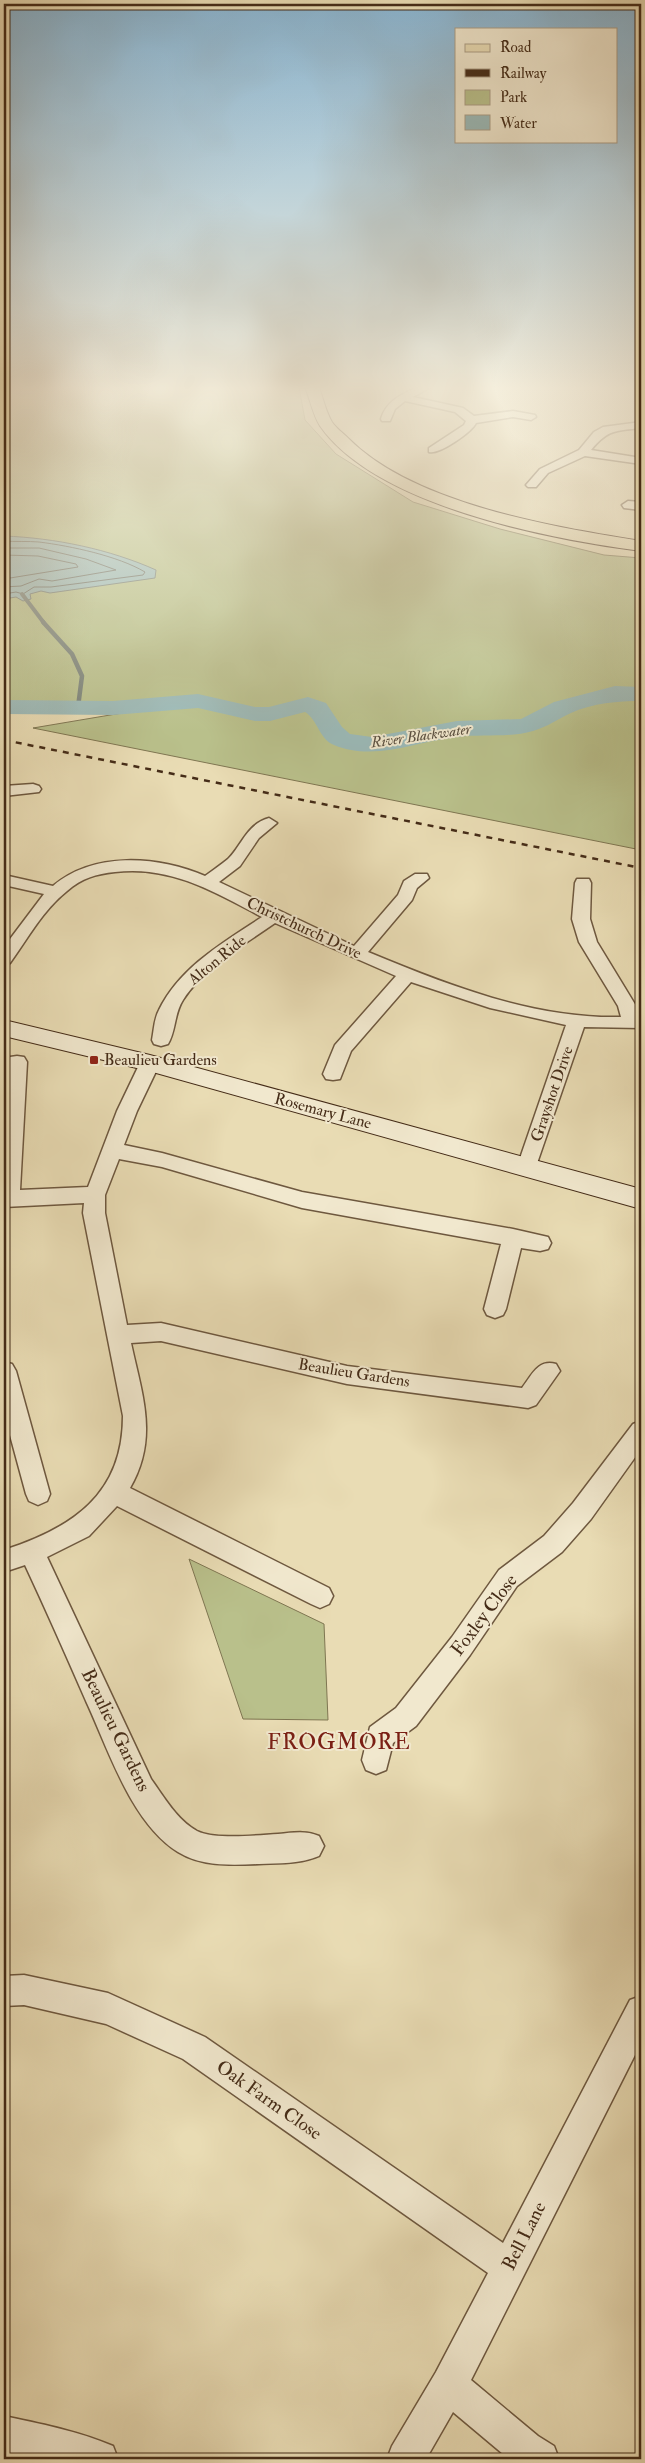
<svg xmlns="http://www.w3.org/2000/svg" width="645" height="2463" font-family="'IM FELL Double Pica',serif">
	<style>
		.green { fill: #b9c08b; stroke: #7f7652 }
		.water { fill: #9bb9b7; stroke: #798177 }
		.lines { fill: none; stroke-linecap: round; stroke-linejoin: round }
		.shore { stroke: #707268; stroke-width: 1 }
		.stream-far1 { stroke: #798177; stroke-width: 4 }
		.stream { stroke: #798177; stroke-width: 4.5 }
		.river { fill: #9bb9b7; fill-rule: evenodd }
		.street-casing { stroke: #6e583f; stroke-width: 3 }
		.secondary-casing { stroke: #452c18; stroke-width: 2 }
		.primary-casing { stroke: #452c18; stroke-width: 2 }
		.street { fill: #f1e8ce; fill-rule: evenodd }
		.secondary { fill: #f1e8ce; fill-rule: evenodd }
		.primary { fill: #e9dcb4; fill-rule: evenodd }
		.rail { stroke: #452c18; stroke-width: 2.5; stroke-dasharray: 6 6; stroke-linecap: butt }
		.poi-dot { fill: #8f2418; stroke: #f1e8ce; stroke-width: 2 }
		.labels { text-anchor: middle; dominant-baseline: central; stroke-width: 4; stroke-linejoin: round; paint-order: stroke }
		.far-water-label { font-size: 15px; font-style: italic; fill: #5a4f40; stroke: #f1e8ce }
		.street-label { font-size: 16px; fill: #452c18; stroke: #f1e8ce }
		.poi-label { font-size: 16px; fill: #452c18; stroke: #f1e8ce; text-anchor: start }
		.near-street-label { font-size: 19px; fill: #452c18; stroke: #f1e8ce }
		.near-quarter-label { font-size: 22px; letter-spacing: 1px; fill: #7a1f14; stroke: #f1e8ce }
	</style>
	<rect width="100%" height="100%" fill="#e9dcb4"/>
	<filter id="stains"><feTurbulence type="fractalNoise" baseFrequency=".004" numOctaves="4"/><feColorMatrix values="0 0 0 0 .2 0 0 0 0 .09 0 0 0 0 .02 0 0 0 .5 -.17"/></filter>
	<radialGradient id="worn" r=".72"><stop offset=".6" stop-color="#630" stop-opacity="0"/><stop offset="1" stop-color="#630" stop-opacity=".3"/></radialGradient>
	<!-- green -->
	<path class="green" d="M 4,387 L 299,387 L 305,420 L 336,454 L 413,502 L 500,529 L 604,555 L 641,558 L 641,850 L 33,728 L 122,713 L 18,704 L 4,708 Z
		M 189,1559 L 324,1624 L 328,1720 L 243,1719 Z"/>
	<!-- water -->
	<path class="water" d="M 4,536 C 55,538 109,549 156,570 L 155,578 L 50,593 L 41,591 L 30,594 L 31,599 L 23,601 L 16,597 L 4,599 Z"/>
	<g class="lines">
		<!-- shore -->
		<path class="shore" d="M 4,541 C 16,542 28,541 39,542 C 71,546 118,556 145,572 L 143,575 L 51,587 L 34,587 L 23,594 L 16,592 L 4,594
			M 4,548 L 39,548 L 86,559 L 116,570 L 52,581 L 39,579 L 21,586 L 4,587
			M 4,555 L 38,556 L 76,564 L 78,567 L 4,579"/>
		<!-- stream-far1 -->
		<path class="stream-far1" d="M 22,594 L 44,623"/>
		<!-- stream -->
		<path class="stream" d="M 43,622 L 72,654 L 82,676 L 78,707"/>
		<!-- river -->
		<path class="river" d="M 615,686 L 641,687 L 641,701 C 618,701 593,703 571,713 C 558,719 547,727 533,731 C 509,738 482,734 457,737 C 417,741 375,762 334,745 C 319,739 318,720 305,712 L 270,721 L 255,721 L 198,708 L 113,715 L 4,714 L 4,700 L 113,701 L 198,694 L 255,707 L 269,707 L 308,697 L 326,703 L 342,727 L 350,734 L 372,737 L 457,721 L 521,719 L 554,702 Z"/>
		<defs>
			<path id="street" d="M 418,387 L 431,387 L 413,397 L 463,408 L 474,416 L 513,411 L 535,415 L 536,417 L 531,420 L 513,417 L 476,423 C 472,432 439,455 429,452 L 429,448 L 464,425 L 466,421 L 455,412 L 405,401 L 395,409 L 390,421 L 382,421 L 381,419 C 386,401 402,394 418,387 Z
				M 641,422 L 641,428 C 616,431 608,429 591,450 L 641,458 L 641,464 L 585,456 L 548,473 L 536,487 L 528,487 L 526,485 L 540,469 L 579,450 L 594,432 L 603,427 Z
				M 628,501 L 641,502 L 641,510 L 624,508 L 622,505 Z
				M 33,784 L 39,786 L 41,789 L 39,792 L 4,796 L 4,786 Z
				M 269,818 L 277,823 L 259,838 L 240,866 L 219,882 L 354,946 L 398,895 L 404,881 L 415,874 L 427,874 L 429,878 L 417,888 L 412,900 L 368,952 C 447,985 534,1019 621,1017 L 618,1006 L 579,942 L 572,919 L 575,883 L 577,879 L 589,879 L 591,883 L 590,919 L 597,942 L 636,1006 L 641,1016 L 641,1028 L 584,1027 L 534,1172 L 527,1174 L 520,1172 L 517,1167 L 566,1025 L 490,1008 L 411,982 L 351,1051 L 340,1079 L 333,1080 L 326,1079 L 323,1074 L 335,1045 L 396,976 L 275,923 C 244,945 204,967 183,1000 C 174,1014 176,1031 168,1044 L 161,1046 L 154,1044 L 152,1040 C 154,1030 154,1019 159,1010 C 180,967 224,942 262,917 C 215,892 170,865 115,872 C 96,874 82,878 67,891 C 43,910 28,938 10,963 L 4,964 L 4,947 L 44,894 L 4,885 L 4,875 L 53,886 C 94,851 158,856 205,876 C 213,870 221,865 228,859 C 242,845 247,824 269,818 Z
				M 17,1056 L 24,1057 L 27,1062 L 20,1190 L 88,1187 L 117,1111 L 140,1063 L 143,1058 L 150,1057 L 157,1058 L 160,1063 L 137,1111 L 124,1145 L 162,1153 L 302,1192 L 513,1229 L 548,1237 L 551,1243 L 548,1249 L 540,1251 L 521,1248 L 506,1309 L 503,1315 L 495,1318 L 487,1315 L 484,1309 L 501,1244 L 302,1208 L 162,1167 L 119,1159 L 105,1195 L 105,1213 L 127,1325 L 161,1323 L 347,1366 L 522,1388 C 532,1375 538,1359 556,1364 L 560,1371 L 536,1405 L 528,1408 L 347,1384 L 161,1341 L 131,1343 C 142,1395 159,1438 130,1488 L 329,1588 L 333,1596 L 329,1604 L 320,1608 L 311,1604 L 117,1506 L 89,1536 L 47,1557 L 151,1779 C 164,1797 177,1820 197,1831 C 215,1840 258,1835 278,1834 C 292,1833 305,1830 319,1836 L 324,1846 L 319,1856 C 301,1864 279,1863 259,1864 C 232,1865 202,1867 178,1852 C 131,1823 108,1748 86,1701 C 66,1655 46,1610 25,1565 L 4,1572 L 4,1550 C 72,1528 123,1495 123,1416 L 83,1213 L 84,1203 L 4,1207 L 4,1119 L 7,1062 L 10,1057 Z
				M 4,1362 L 12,1364 L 16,1371 L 50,1494 L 47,1501 L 38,1505 L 29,1501 L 26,1494 L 4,1413 Z
				M 641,1421 L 641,1449 L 591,1519 L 562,1552 L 517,1586 L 470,1655 L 416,1726 L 393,1743 L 386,1770 L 376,1774 L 366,1770 L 362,1760 L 370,1727 L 396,1708 L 452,1637 L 499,1570 L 544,1536 L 573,1503 L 633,1424 Z
				M 24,1975 L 108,1993 L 205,2037 L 503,2243 L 630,2000 L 641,1996 L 641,2043 L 471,2380 L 538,2436 L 554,2446 L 559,2459 L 509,2459 L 453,2412 L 426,2459 L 387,2459 L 392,2446 L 436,2372 L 488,2273 L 183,2059 L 106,2024 L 24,2005 L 4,2006 L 4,1976 Z
				M 4,2416 C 41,2424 78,2431 113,2446 L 118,2459 L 36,2459 L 4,2452 Z"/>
			<path id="secondary" d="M 4,1020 L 150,1055 L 641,1189 L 641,1209 L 149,1071 L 4,1036 Z"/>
			<path id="primary" d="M 305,387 L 319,387 C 323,398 326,412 332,422 C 336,428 343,433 348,438 C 413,504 553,527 641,541 L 641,551 C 549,539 376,506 320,426 C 313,415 310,399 305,387 Z"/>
		</defs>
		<!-- street casing -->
		<use href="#street" class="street-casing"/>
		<!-- secondary casing -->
		<use href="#secondary" class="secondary-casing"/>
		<!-- primary casing -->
		<use href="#primary" class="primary-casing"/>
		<!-- street -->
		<use href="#street" class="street"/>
		<!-- secondary -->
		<use href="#secondary" class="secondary"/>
		<!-- primary -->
		<use href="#primary" class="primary"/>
		<!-- rail -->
		<path class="rail" d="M 4,740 L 641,868"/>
	</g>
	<!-- sky -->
	<linearGradient id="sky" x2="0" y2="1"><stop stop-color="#89b6d4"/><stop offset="0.53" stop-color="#f5efdd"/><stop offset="1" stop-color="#f5efdd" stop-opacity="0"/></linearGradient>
	<rect width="645" height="732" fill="url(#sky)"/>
	<!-- markers -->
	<rect class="poi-dot" x="89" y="1055" width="10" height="10" rx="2.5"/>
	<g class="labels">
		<!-- far-water labels -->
		<g class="far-water-label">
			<text transform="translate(421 736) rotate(-8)">River Blackwater</text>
		</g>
		<!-- street labels -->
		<g class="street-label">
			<text transform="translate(304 928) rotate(25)">Christchurch Drive</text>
			<text transform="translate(217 960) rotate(-39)">Alton Ride</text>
			<text transform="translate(552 1094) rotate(-71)">Grayshot Drive</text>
			<text transform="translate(323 1111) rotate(15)">Rosemary Lane</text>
			<text transform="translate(354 1373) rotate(9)">Beaulieu Gardens</text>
		</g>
		<!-- poi labels -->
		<g class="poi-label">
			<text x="104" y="1060">Beaulieu Gardens</text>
		</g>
		<!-- near-street labels -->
		<g class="near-street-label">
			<text transform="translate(484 1615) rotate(-53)">Foxley Close</text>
			<text transform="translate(116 1730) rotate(64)">Beaulieu Gardens</text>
			<text transform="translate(269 2100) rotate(35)">Oak Farm Close</text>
			<text transform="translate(524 2236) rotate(-63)">Bell Lane</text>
		</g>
		<!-- near-quarter labels -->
		<g class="near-quarter-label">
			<text x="339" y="1742">FROGMORE</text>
		</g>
	</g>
	<!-- margin -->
	<rect width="645" height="2463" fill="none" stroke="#e9dcb4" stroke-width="20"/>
	<rect x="5" y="5" width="635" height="2453" fill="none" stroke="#452c18" stroke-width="2.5"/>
	<rect x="10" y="10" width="625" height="2443" fill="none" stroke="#452c18"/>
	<!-- legend -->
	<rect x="455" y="28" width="162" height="115" fill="#f1e8ce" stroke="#ac9d85"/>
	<rect x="465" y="44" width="25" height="8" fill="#e9dcb4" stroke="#ac9d85"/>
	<text x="500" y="52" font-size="15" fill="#452c18">Road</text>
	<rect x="465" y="69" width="25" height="8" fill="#452c18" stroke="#ac9d85"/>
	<text x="500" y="78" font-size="15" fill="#452c18">Railway</text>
	<rect x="465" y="90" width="25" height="15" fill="#b9c08b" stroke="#ac9d85"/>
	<text x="500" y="102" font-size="15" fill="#452c18">Park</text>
	<rect x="465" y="115" width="25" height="15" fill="#9bb9b7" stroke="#ac9d85"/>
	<text x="500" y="128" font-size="15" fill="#452c18">Water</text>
	<rect width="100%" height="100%" filter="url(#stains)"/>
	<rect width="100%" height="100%" fill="url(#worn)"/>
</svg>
